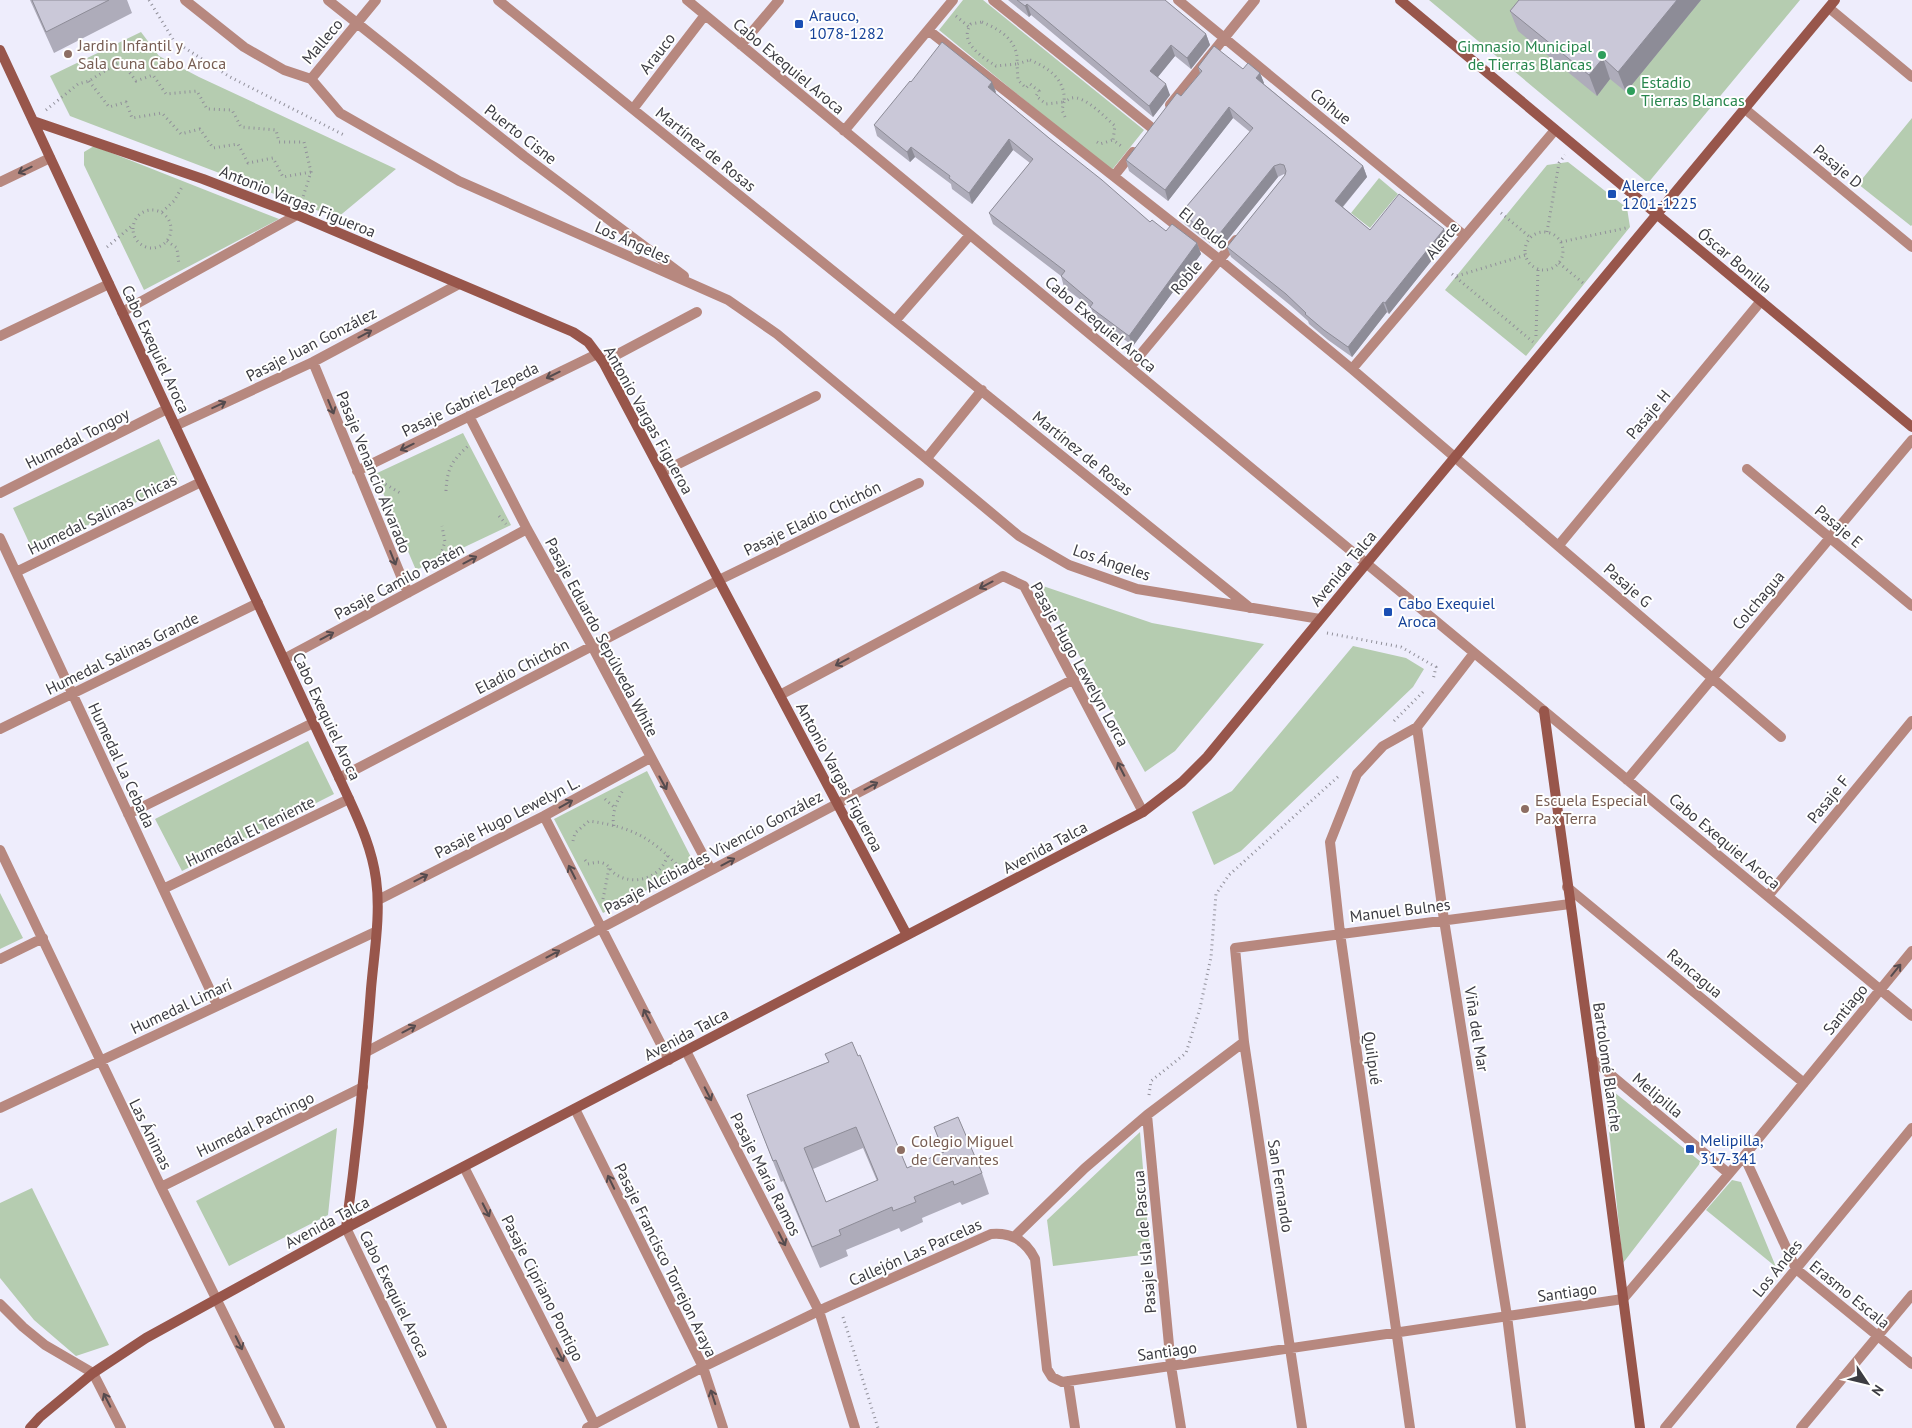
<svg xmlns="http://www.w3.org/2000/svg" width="1912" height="1428" font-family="'PT Sans',sans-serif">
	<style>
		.green { fill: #b5ccb0 }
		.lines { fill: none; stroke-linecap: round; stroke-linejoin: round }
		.path { stroke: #91909a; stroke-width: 3; stroke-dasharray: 1 4; stroke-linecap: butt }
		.street { stroke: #b7887f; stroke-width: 10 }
		.secondary { stroke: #98564b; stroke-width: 10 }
		.wall { fill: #aeacba; fill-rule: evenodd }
		.shaded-wall { fill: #8d8c97 }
		.building { fill: #cac8d8; stroke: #8d8c97; fill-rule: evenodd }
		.oneway { stroke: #554b4e }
		.transit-dot { fill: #1a4fb4; stroke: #fff; stroke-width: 2 }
		.education-dot { fill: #8d6e63; stroke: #fff; stroke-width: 2 }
		.leisure-dot { fill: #2e9e5b; stroke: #fff; stroke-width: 2 }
		.labels { text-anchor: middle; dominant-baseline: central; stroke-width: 4; stroke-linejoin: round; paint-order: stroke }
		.transit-label { font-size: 16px; fill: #164399; stroke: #fff; text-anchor: start }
		.street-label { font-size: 16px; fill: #3c3c42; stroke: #fff }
		.education-label { font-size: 16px; fill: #785e54; stroke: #fff; text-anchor: start }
		.leisure-label { font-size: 16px; fill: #27864d; stroke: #fff; text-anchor: end }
	</style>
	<rect width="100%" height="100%" fill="#eeedfc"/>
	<!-- green -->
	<path class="green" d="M 963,0 L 983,0 L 1144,130 L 1111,171 L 939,30 Z
		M 1429,0 L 1800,0 L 1648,183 Z
		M 141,32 L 159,56 L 199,77 L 396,169 L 337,218 L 70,116 L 50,76 Z
		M 1912,118 L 1912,225 L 1911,226 L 1858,184 Z
		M 94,146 L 279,219 L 144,290 L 84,165 L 84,152 Z
		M 1568,162 L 1627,208 L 1630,227 L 1526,356 L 1445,290 L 1547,165 Z
		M 1379,178 L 1398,194 L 1370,228 L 1351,213 Z
		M 463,433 L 511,525 L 416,570 L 375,474 Z
		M 159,439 L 179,482 L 33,551 L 13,508 Z
		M 1040,585 L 1152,623 L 1264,644 L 1175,751 L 1145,772 Z
		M 1353,646 L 1406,658 L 1424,669 L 1413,687 L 1241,851 L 1214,865 L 1192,812 L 1232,791 Z
		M 308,741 L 334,794 L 182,871 L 155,819 Z
		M 647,771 L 695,865 L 603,913 L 554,819 Z
		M 0,893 L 23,938 L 0,949 Z
		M 1604,1084 L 1701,1162 L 1623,1263 Z
		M 337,1128 L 328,1215 L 229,1266 L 196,1201 Z
		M 1140,1132 L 1150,1254 L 1053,1266 L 1047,1220 Z
		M 1732,1180 L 1741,1182 L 1776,1267 L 1706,1210 Z
		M 32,1188 L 109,1345 L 76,1356 L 34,1320 L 0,1278 L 0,1203 Z"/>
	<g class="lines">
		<!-- path -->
		<path class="path" d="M 149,0 L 174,41 L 230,77 L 346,136
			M 956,16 L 969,27
			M 982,22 C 1001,30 1019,41 1017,64 L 996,66 C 982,57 958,42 971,24 Z
			M 1030,60 C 1049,68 1066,80 1064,102 L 1046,104 L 1036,96 L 1039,91 L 1030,84 L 1026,88 L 1018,80 L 1017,64 Z
			M 89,81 L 109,107 L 126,102 L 132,118 L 162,113 L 181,134 L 200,129 L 213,148 L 238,144 L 248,163 L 273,158 L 283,177 L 311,172
			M 46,110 L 78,84 L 89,81 L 121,61 L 136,81 L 153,75 L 166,94 L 197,91 L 207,109 L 232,110 L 241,127 L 276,130 L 279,142 L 304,142 L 311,172 L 301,203
			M 1065,117 L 1062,110 L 1064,102 C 1068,100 1071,97 1076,98 C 1088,99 1106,118 1115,126 L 1113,140 L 1121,146
			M 1097,142 L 1100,144 L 1113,140
			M133 229a19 19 0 1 1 38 0a19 19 0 1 1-38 0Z
			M 162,212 L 174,201 L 182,187
			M 1501,213 L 1531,238
			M 1547,232 L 1559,163 L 1565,155
			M1525 251a19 19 0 1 1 38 0a19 19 0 1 1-38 0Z
			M 167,241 L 177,248 L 179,265
			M 1561,242 L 1626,228
			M 107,247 L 133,225
			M 1559,263 L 1583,283
			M 1452,274 L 1533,342
			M 1457,276 L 1526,255
			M 1536,336 L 1538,269
			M 377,479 L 400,493
			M 446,491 C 447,467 453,460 469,445
			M 499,516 L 506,524
			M 439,560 L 445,542 L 442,526
			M 1327,633 L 1401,647 L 1436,667 L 1433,680
			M 1394,721 L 1423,692
			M 605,799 L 615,808
			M 614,826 C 611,814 617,801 623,790
			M 573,841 L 575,833 L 589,821 C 632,827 651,837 681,869
			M 585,860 L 588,864 C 593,863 599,861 603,863 C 609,865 610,870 614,873 C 628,884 649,881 660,869 C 664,865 666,860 668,855
			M 603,899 L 609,868
			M 1149,1095 L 1151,1081 L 1186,1053 L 1200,1008 L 1211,957 L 1216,894 L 1229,875 L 1340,775
			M 843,1317 L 878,1428"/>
		<!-- street -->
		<path class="street" d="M 185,0 L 244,47 L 284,70 L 311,79
			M 328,0 L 524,156 L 684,276
			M 498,0 L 1250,608
			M 687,0 L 1912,1016
			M 993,0 L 1152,128
			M 1178,0 L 1465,236
			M 1829,8 L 1912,77
			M 928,30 L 1220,260 L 1352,369 L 1781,737
			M 741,45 L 779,0
			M 311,79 L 340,113 L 459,181 L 728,300 L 777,334 L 1019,536 L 1069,565 L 1137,589 L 1320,619
			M 311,79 L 376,0
			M 1170,105 L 1255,0
			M 633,109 L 705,15
			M 1745,109 L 1912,247
			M 844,131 L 953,0
			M 1114,176 L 1133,152
			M 0,182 L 50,158
			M 122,312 L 297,215
			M 895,321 L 970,235
			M 0,336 L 109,284
			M 313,362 L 408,593
			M 603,362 L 697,312
			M 1130,367 L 1236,240
			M 1352,369 L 1555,130
			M 469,416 L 527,529 L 592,646 L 711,870
			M 175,426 L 313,362 L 459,284
			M 927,458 L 982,390
			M 1747,469 L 1912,606
			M 357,471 L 597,354
			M 662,472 L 816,396
			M 0,493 L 167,409
			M 0,538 L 217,1005
			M 1559,545 L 1761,301
			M 16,572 L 201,482
			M 1474,653 L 1417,727 L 1444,920 L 1507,1316 L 1521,1428
			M 284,659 L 527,529
			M 780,695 L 1003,576 L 1024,586 L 1143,812
			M 0,729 L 258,603
			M 339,778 L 719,580 L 919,483
			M 1627,780 L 1912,440
			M 128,814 L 313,723
			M 544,816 L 669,1060
			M 0,850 L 161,1187 L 280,1428
			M 1567,887 L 1804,1083
			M 163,889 L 349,799
			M 1768,896 L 1912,721
			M 378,900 L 544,816 L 650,758
			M 0,959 L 43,938
			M 686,1051 L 819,1311 L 855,1428
			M 366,1052 L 1074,679
			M 1592,1059 L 1728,1173
			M 0,1108 L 375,932
			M 575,1109 L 703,1367 L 723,1428
			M 1147,1115 L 1171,1366 L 1181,1428
			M 1744,1156 L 1796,1269 L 1912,1364
			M 464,1167 L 594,1423
			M 161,1187 L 363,1087
			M 346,1228 L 442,1428
			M 1015,1236 L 1085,1168 L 1147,1115 L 1244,1042
			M 0,1304 L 23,1327 L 45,1345 L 93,1373 L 121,1428
			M 1068,1381 L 1075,1428
			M 587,1428 L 703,1367 L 827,1307 L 991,1234 C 1012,1232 1026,1241 1035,1259 L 1047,1369 L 1052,1377 L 1062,1382 L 1623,1299 L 1744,1156 L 1912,951
			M 1302,1428 L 1244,1042 L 1235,948 L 1570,904
			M 1410,1428 L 1340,933 L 1330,842 L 1357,774 L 1383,746 L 1417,727
			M 1665,1428 L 1912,1128
			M 1801,1428 L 1912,1295"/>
		<!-- secondary -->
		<path class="secondary" d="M 1400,0 L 1912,427
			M 0,50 L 349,799 C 361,825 372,850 376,879 C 381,915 374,953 371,989 C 365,1069 357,1148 346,1228
			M 33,121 L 203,179 L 297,215 L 573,332 L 588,342 L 603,362 L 907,935
			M 1544,711 L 1592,1059 L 1640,1428
			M 30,1428 L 40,1417 L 93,1373 L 146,1338 L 346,1228 L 1143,812 L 1182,782 L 1207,757 L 1351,582 L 1835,0"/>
	</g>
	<!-- wall -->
	<path class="wall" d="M 30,0 L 127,0 L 132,13 L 54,53 Z
		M 1008,0 L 1165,0 L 1206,34 L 1210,45 L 1191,69 L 1175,56 L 1157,77 L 1170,95 L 1153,117 L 1031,15 L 1029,17 Z
		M 1519,0 L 1701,0 L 1626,92 L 1610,79 L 1597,96 L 1518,31 L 1510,11 Z
		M 1198,67 L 1243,69 L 1260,73 L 1264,84 L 1363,166 L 1367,177 L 1343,207 L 1370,230 L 1448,240 L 1389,314 L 1387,312 L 1352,357 L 1328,340 L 1309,324 L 1308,321 L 1290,305 L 1231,257 L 1227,247 L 1285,175 L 1284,174 L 1278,177 L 1220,249 L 1211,241 L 1210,243 L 1185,224 L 1181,213 L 1250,132 L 1233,118 L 1168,201 L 1129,171 L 1126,160 L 1181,96 L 1200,73 Z
		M 911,82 L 996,92 L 995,93 L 1049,138 L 1150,222 L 1166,231 L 1197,243 L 1201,254 L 1133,346 L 1094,317 L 1091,308 L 1064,287 L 1061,276 L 993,224 L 989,213 L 1030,163 L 1013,150 L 972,204 L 952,189 L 951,184 L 915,157 L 910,162 L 877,136 L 874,125 Z
		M 828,1062 L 907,1168 L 943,1152 L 934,1127 L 982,1173 L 989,1194 L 962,1205 L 960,1202 L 922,1218 L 923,1222 L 901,1232 L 899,1228 L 846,1250 L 848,1256 L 820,1268 L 783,1181 L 781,1182 L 747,1095 ZM 863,1148 L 877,1181 L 826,1202 L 813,1169 Z"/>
	<!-- shaded-wall -->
	<path class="shaded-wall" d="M 1677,0 L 1701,0 L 1626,92 L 1618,72 Z
		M 1027,4 L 1031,15 L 1029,17 L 1025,6 Z
		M 1206,34 L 1210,45 L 1191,69 L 1187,58 Z
		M 1171,45 L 1175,56 L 1154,82 L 1150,71 Z
		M 1603,58 L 1610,79 L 1597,96 L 1589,75 Z
		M 1260,73 L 1264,83 L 1260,88 L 1256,78 Z
		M 992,82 L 996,92 L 992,97 L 988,87 Z
		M 1166,84 L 1170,95 L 1153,117 L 1149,106 Z
		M 1229,107 L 1233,118 L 1168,201 L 1165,190 Z
		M 1009,139 L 1013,150 L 972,204 L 969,193 Z
		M 911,147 L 915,157 L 910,162 L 907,152 Z
		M 1274,166 L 1278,177 L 1220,249 L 1216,238 Z
		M 1363,166 L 1367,177 L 1339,211 L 1335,201 Z
		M 1444,229 L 1448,240 L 1389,314 L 1385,303 Z
		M 1207,231 L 1211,241 L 1210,243 L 1206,232 Z
		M 1197,243 L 1201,254 L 1133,346 L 1129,336 Z
		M 1383,302 L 1387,312 L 1352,357 L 1348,347 Z"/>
	<!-- building -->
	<path class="building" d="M 32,0 L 109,0 L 46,32 Z
		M 1017,0 L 1165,0 L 1206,34 L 1187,58 L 1171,45 L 1150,71 L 1166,84 L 1149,106 L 1027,4 L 1025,6 Z
		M 1519,0 L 1677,0 L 1618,72 L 1603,58 L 1589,75 L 1510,11 Z
		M 942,42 L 992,82 L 988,87 L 1049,138 L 1102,180 L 1150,222 L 1152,220 L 1166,231 L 1172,224 L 1197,243 L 1129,336 L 1090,307 L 1093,303 L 1061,276 L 1065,271 L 989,213 L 1033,159 L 1009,139 L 969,193 L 949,178 L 950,176 L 911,147 L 907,152 L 874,125 L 910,81 L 911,82 Z
		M 1214,46 L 1243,69 L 1248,63 L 1260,73 L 1256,78 L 1363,166 L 1335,201 L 1370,230 L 1399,194 L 1444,229 L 1385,303 L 1383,302 L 1348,347 L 1324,330 L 1305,314 L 1306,313 L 1286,294 L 1227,247 L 1285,175 L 1286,171 L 1284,165 L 1280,164 L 1274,166 L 1216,238 L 1207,231 L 1206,232 L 1181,213 L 1253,128 L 1229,107 L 1165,190 L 1126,160 L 1177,93 L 1181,96 L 1202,71 L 1198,67 Z
		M 852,1042 L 858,1056 L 860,1055 L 907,1168 L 944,1152 L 934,1127 L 958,1117 L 982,1173 L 954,1185 L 953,1181 L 914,1197 L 916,1202 L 893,1211 L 892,1207 L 839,1230 L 841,1235 L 812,1247 L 776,1160 L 773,1161 L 747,1095 L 829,1062 L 825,1054 ZM 856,1127 L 878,1180 L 826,1202 L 804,1148 Z"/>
	<!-- one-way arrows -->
	<defs><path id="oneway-shaft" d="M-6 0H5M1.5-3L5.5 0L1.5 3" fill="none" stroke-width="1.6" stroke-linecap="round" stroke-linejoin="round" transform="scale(1.25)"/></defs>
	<g class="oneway">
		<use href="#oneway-shaft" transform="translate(25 170) rotate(154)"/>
		<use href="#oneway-shaft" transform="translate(365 334) rotate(-28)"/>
		<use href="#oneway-shaft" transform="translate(553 375) rotate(154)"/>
		<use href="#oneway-shaft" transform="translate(219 405) rotate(-25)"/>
		<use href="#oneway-shaft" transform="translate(331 407) rotate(68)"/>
		<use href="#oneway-shaft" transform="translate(407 447) rotate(154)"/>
		<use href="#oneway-shaft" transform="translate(393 558) rotate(68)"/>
		<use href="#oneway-shaft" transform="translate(470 560) rotate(-28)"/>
		<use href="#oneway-shaft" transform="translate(986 585) rotate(152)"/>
		<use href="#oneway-shaft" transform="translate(327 636) rotate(-28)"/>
		<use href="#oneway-shaft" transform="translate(842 662) rotate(152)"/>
		<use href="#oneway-shaft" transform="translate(1121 769) rotate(-117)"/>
		<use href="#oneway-shaft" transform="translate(663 783) rotate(61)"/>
		<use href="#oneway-shaft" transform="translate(871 786) rotate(-28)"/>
		<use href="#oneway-shaft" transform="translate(566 804) rotate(-29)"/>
		<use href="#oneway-shaft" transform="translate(728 862) rotate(-28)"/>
		<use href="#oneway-shaft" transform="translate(572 872) rotate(-117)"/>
		<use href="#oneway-shaft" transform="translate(421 878) rotate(-27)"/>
		<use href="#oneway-shaft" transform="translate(553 954) rotate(-28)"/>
		<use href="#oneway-shaft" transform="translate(1896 970) rotate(-51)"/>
		<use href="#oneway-shaft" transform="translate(647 1016) rotate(-117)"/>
		<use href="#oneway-shaft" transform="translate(409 1029) rotate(-28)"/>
		<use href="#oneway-shaft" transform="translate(708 1094) rotate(63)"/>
		<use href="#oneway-shaft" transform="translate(611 1182) rotate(-116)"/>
		<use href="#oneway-shaft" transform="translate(486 1210) rotate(63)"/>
		<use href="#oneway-shaft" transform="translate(782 1239) rotate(63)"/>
		<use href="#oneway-shaft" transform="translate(239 1343) rotate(64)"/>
		<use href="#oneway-shaft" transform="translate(560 1355) rotate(63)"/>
		<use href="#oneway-shaft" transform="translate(713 1397) rotate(-108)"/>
		<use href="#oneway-shaft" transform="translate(107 1400) rotate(-117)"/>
	</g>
	<!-- markers -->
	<g class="transit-dot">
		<rect x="794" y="19" width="10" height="10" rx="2.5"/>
		<rect x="1607" y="189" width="10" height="10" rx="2.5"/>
		<rect x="1383" y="607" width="10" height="10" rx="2.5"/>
		<rect x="1685" y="1144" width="10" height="10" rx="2.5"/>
	</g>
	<g class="education-dot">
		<circle cx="68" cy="54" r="5"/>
		<circle cx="1525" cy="809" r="5"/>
		<circle cx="901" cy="1150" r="5"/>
	</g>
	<g class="leisure-dot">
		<circle cx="1602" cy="55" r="5"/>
		<circle cx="1631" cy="91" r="5"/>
	</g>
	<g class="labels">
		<!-- transit labels -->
		<g class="transit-label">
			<text x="809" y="15">Arauco,<tspan x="809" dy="18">1078-1282</tspan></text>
			<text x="1622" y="185">Alerce,<tspan x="1622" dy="18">1201-1225</tspan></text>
			<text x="1398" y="603">Cabo Exequiel<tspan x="1398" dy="18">Aroca</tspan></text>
			<text x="1700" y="1140">Melipilla,<tspan x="1700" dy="18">317-341</tspan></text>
		</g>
		<!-- street labels -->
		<g class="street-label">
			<text transform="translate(322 41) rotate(-50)">Malleco</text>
			<text transform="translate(657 53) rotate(-52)">Arauco</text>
			<text transform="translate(789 66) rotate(40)">Cabo Exequiel Aroca</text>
			<text transform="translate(1331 106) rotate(39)">Coihue</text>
			<text transform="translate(521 134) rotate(38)">Puerto Cisne</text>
			<text transform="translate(706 149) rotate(39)">Martínez de Rosas</text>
			<text transform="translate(1838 166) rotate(40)">Pasaje D</text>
			<text transform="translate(298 201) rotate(22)">Antonio Vargas Figueroa</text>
			<text transform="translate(1204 228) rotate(38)">El Boldo</text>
			<text transform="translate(1442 240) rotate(-50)">Alerce</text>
			<text transform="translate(633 242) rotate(24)">Los Ángeles</text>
			<text transform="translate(1735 260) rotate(40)">Óscar Bonilla</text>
			<text transform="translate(1186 277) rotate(-50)">Roble</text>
			<text transform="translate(1101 324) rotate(40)">Cabo Exequiel Aroca</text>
			<text transform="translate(311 344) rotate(-27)">Pasaje Juan González</text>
			<text transform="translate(156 349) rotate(65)">Cabo Exequiel Aroca</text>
			<text transform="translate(470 399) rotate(-26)">Pasaje Gabriel Zepeda</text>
			<text transform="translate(1648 414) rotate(-50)">Pasaje H</text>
			<text transform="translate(649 420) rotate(61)">Antonio Vargas Figueroa</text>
			<text transform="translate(77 438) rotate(-27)">Humedal Tongoy</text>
			<text transform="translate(1083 453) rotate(39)">Martínez de Rosas</text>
			<text transform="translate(374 472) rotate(68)">Pasaje Venancio Alvarado</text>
			<text transform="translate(102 514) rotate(-26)">Humedal Salinas Chicas</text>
			<text transform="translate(812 518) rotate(-26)">Pasaje Eladio Chichón</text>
			<text transform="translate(1839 526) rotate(40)">Pasaje E</text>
			<text transform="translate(1112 562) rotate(19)">Los Ángeles</text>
			<text transform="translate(1343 568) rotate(-50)">Avenida Talca</text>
			<text transform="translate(399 581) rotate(-28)">Pasaje Camilo Pastén</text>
			<text transform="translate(1628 585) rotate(41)">Pasaje G</text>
			<text transform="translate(1758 600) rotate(-50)">Colchagua</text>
			<text transform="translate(602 637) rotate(62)">Pasaje Eduardo Sepúlveda White</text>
			<text transform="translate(122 653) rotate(-26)">Humedal Salinas Grande</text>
			<text transform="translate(1080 664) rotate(61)">Pasaje Hugo Lewelyn Lorca</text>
			<text transform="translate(522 666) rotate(-27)">Eladio Chichón</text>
			<text transform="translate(327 716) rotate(65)">Cabo Exequiel Aroca</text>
			<text transform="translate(122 765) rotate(65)">Humedal La Cebada</text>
			<text transform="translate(840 777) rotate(62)">Antonio Vargas Figueroa</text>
			<text transform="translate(1828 799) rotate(-51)">Pasaje F</text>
			<text transform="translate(507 817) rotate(-27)">Pasaje Hugo Lewelyn L.</text>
			<text transform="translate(250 831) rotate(-26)">Humedal El Teniente</text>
			<text transform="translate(1725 841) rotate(40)">Cabo Exequiel Aroca</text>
			<text transform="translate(1045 847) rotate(-28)">Avenida Talca</text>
			<text transform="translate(713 852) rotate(-28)">Pasaje Alcibiades Vivencio González</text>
			<text transform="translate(1400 910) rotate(-7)">Manuel Bulnes</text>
			<text transform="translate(1695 973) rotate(40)">Rancagua</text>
			<text transform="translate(181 1006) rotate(-25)">Humedal Limarí</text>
			<text transform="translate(1845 1009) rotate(-51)">Santiago</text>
			<text transform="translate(1477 1029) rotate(81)">Viña del Mar</text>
			<text transform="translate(686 1034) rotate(-28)">Avenida Talca</text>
			<text transform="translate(1373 1058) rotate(82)">Quilpué</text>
			<text transform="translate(1608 1067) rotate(82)">Bartolomé Blanche</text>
			<text transform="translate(1658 1095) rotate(40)">Melipilla</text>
			<text transform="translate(255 1124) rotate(-26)">Humedal Pachingo</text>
			<text transform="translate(151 1134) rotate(64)">Las Ánimas</text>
			<text transform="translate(766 1174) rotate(63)">Pasaje María Ramos</text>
			<text transform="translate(1281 1186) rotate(81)">San Fernando</text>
			<text transform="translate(327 1222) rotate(-28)">Avenida Talca</text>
			<text transform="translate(1144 1242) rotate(-95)">Pasaje Isla de Pascua</text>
			<text transform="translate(915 1252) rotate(-24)">Callejón Las Parcelas</text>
			<text transform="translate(666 1260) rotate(64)">Pasaje Francisco Torrejon Araya</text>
			<text transform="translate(1777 1268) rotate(-51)">Los Andes</text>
			<text transform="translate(543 1288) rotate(63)">Pasaje Cipriano Pontigo</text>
			<text transform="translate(1567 1292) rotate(-8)">Santiago</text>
			<text transform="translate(395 1294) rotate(64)">Cabo Exequiel Aroca</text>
			<text transform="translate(1850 1294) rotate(39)">Erasmo Escala</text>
			<text transform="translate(1167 1351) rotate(-8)">Santiago</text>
		</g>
		<!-- education labels -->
		<g class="education-label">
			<text x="78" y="45">Jardin Infantil y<tspan x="78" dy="18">Sala Cuna Cabo Aroca</tspan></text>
			<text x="1535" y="800">Escuela Especial<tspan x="1535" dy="18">Pax Terra</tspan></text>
			<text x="911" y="1141">Colegio Miguel<tspan x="911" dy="18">de Cervantes</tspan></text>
		</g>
		<!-- leisure labels -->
		<g class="leisure-label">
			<text x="1592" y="46">Gimnasio Municipal<tspan x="1592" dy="18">de Tierras Blancas</tspan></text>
			<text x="1641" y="82" text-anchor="start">Estadio<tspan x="1641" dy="18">Tierras Blancas</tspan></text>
		</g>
	</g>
	<!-- north arrow -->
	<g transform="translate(1867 1383) rotate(125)" stroke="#ffffff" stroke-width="4" paint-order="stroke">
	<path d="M0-4L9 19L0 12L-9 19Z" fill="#3c3c42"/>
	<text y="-8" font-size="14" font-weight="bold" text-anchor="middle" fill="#3c3c42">N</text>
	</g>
</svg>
